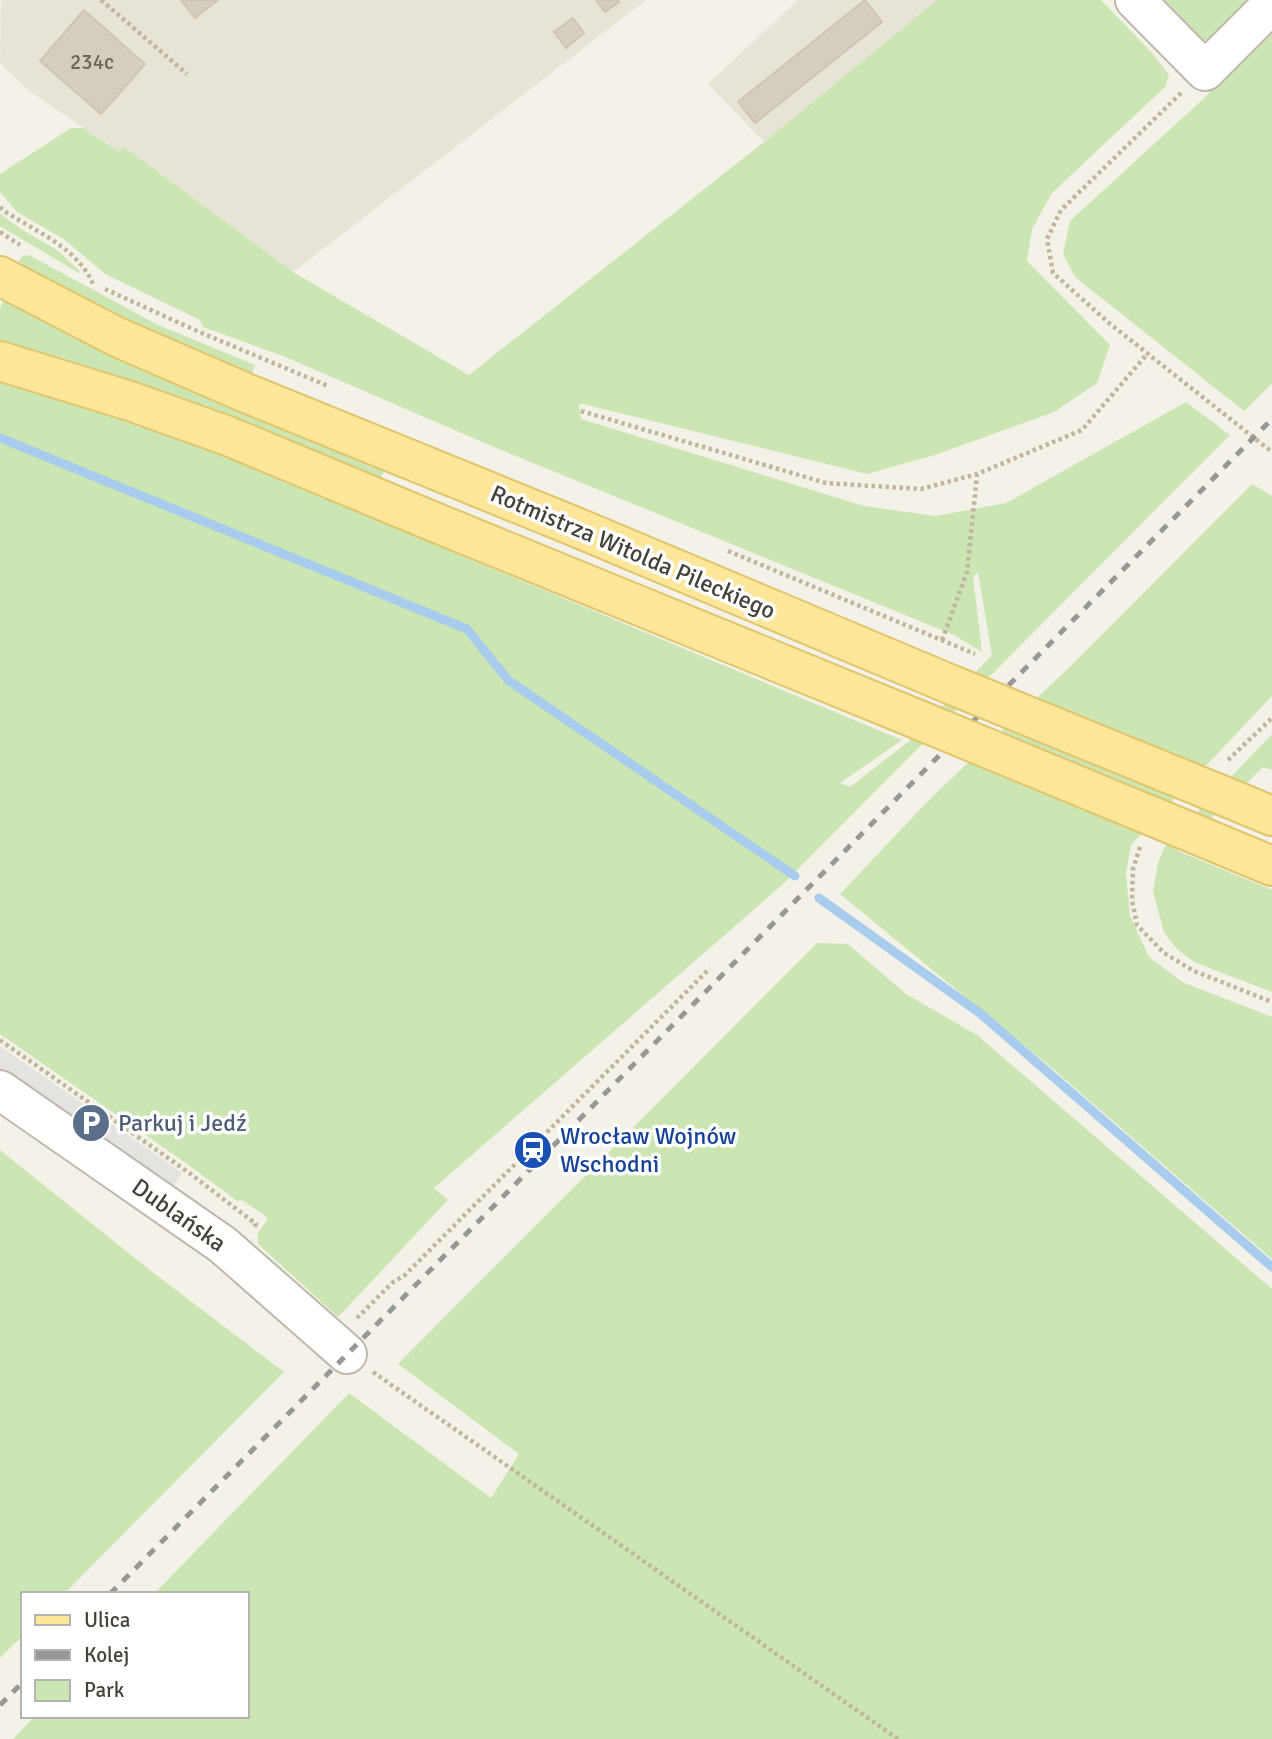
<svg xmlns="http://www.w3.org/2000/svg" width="1272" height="1739" font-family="Signika,sans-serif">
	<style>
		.residential { fill: #e7e3d6 }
		.green { fill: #cbe6b2 }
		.parking { fill: #e5e3e0 }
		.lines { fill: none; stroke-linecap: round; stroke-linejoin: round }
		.stream { stroke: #a7ccee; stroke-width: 9 }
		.building { fill: #d5cdbe; stroke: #cfc6b1; stroke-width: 2 }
		.minor-casing { stroke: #bfb9ab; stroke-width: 42 }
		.major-casing { stroke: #e0c56a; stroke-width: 42 }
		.path { stroke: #c0b69d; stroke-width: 4.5; stroke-dasharray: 3.5 3.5; stroke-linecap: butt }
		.minor { stroke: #fff; stroke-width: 38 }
		.major { stroke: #fbe69a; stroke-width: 38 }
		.rail { stroke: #979797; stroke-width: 5; stroke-dasharray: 9 9; stroke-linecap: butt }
		.major-bridge-casing { stroke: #e0c56a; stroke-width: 42; stroke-linecap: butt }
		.major-bridge { stroke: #fbe69a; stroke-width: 38 }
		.labels { text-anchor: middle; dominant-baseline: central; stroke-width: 7; stroke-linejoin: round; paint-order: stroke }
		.number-label { font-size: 21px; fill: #6a6559 }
		.street-label { font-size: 24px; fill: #474237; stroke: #fff }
		.service-label { font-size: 24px; fill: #4e5e75; stroke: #fff; text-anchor: start }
		.transit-label { font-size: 24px; fill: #164399; stroke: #fff; text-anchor: start }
	</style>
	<rect width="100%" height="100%" fill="#f3f1e8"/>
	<!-- residential -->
	<path class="residential" d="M 1,0 L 646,0 L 293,272 L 126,147 L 119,152 L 28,90 L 0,63 Z
		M 798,0 L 937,0 L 764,142 L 708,84 Z"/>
	<!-- green -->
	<path class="green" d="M 937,0 L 1101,0 L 1152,53 L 1169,75 L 1165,87 L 1052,193 L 1032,229 L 1027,261 L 1110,345 L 1097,383 L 1054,412 L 935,455 L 867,474 L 579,403 L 581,419 L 864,506 L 935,516 L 1006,503 L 1186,402 L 1230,435 L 782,885 L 434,1188 L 448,1200 L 338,1317 L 258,1244 L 258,1233 L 268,1218 L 242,1200 L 237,1201 L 183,1161 L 0,1034 L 0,376 L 152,426 L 902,740 L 840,783 L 850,787 L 908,742 L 992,655 L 978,572 L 973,577 L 982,652 L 954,635 L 494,447 L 283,356 L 203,327 L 200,320 L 105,274 L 65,240 L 17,212 L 0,192 L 0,174 L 71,128 L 83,128 L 119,152 L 125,147 L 293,272 L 469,375 L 764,142 Z
		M 1151,0 L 1254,0 L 1211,41 L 1188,38 Z
		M 1272,31 L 1272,383 L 1244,411 L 1075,277 L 1063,254 L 1070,221 L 1200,102 Z
		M 0,214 L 21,229 L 57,250 L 80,271 L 79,273 L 3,228 L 0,226 Z
		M 29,255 L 156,324 L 255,365 L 252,374 L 148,332 L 83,300 L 18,263 L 22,256 Z
		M 4,298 L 385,469 L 380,480 L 182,397 L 0,347 L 0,309 Z
		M 1252,484 L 1272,496 L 1272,696 L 1131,845 L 1126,873 L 1130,916 L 1149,957 L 1182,982 L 1272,1017 L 1272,1259 L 1053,1069 L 840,894 L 932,797 L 1075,662 Z
		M 1272,734 L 1272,770 L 1263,767 L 1178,851 L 1272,890 L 1272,992 L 1194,962 L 1176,948 L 1164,932 L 1153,892 L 1158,863 L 1165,846 Z
		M 817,943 L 848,944 L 906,994 L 977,1035 L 1272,1289 L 1272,1739 L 13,1739 L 35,1716 L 247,1716 L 247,1594 L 154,1594 L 349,1393 L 491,1498 L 519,1454 L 398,1364 Z
		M 0,1150 L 151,1271 L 284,1372 L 64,1594 L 23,1594 L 23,1635 L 0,1658 Z"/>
	<!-- parking -->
	<path class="parking" d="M 0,1046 L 182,1173 L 170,1191 L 0,1073 Z"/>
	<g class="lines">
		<!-- stream -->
		<path class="stream" d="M 0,438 L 467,629 L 508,680 L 795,876
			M 819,898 L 981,1014 L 1272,1267"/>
	</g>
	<!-- building -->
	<path class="building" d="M 181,0 L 218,0 L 195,18 Z
		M 596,0 L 618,0 L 619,2 L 605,12 Z
		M 865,0 L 882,22 L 755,123 L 738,102 Z
		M 84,10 L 145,64 L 101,114 L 40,61 Z
		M 573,18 L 584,33 L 566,48 L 554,32 Z"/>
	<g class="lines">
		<defs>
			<path id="minor" d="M 1135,0 L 1205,71 L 1272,4
				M 0,1090 L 223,1245 L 347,1354"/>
			<path id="major" d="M 0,276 L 117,337 L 246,393 L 571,525 L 952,685
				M 0,361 L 130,401 L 228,436 L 427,519 L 919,720
				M 1231,799 L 1272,816
				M 1195,834 L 1272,866"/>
		</defs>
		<!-- minor casing -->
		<use href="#minor" class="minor-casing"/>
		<!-- major casing -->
		<use href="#major" class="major-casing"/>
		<!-- path -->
		<path class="path" d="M 101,0 L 187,74
			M 1181,93 L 1061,210 L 1047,239 L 1053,273 L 1109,323 L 1272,452
			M 0,207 L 4,211 C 35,231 78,248 93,284
			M 0,232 L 20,245
			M 105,289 L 197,331 L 328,386
			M 581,411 L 826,483 L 921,489 L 977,474 L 1082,430 L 1148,353
			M 728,551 L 975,654
			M 942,640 L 967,572 L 977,475
			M 1228,760 L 1272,718
			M 1140,847 L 1133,869 L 1132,900 L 1137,925 L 1164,953 L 1194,971 L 1272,1002
			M 0,1040 L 188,1172 L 256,1224 L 253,1229
			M 357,1318 L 392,1283 L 405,1275 L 710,968
			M 373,1372 L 898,1739"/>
		<!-- minor -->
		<use href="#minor" class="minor"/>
		<!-- major -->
		<use href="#major" class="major"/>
		<!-- rail -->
		<path class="rail" d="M 110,1594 L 1272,419
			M 0,1705 L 23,1682"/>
		<defs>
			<path id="major-bridge" d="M 952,685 L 1231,799
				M 919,720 L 1195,834"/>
		</defs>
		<!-- major-bridge casing -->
		<use href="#major-bridge" class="major-bridge-casing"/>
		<!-- major-bridge -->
		<use href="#major-bridge" class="major-bridge"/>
	</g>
	<!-- icons -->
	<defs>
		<symbol id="parking-disc" viewBox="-11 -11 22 22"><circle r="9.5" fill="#5c6f8a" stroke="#fff"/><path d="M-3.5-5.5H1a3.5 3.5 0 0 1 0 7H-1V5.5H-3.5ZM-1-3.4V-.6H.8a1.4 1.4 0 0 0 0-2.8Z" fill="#fff"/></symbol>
		<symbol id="station-disc" viewBox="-11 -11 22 22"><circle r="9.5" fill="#1a4fb4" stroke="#fff"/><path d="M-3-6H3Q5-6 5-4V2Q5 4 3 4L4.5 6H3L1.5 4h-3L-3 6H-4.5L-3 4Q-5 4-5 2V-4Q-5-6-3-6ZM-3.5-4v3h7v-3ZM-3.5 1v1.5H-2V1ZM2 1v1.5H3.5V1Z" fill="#fff"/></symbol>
	</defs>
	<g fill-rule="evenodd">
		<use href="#parking-disc" x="69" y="1101" width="44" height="44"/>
		<use href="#station-disc" x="511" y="1128" width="44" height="44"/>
	</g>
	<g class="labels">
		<!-- number labels -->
		<g class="number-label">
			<text x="92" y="62">234c</text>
		</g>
		<!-- street labels -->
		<g class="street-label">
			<text transform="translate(633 552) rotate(23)">Rotmistrza Witolda Pileckiego</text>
			<text transform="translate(179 1215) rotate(35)">Dublańska</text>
		</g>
		<!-- service labels -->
		<g class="service-label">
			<text x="118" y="1123">Parkuj i Jedź</text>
		</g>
		<!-- transit labels -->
		<g class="transit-label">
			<text x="560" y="1136">Wrocław Wojnów<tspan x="560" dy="28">Wschodni</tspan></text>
		</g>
	</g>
	<!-- legend -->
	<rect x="21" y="1592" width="228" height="126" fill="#ffffff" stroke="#b5b3af" stroke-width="2"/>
	<rect x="35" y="1615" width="35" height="10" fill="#fbe69a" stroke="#b5b3af" stroke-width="2"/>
	<text x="84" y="1627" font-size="21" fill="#474237">Ulica</text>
	<rect x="35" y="1650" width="35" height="10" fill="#979797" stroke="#b5b3af" stroke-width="2"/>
	<text x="84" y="1662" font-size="21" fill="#474237">Kolej</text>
	<rect x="35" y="1680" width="35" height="21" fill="#cbe6b2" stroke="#b5b3af" stroke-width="2"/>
	<text x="84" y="1697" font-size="21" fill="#474237">Park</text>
</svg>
